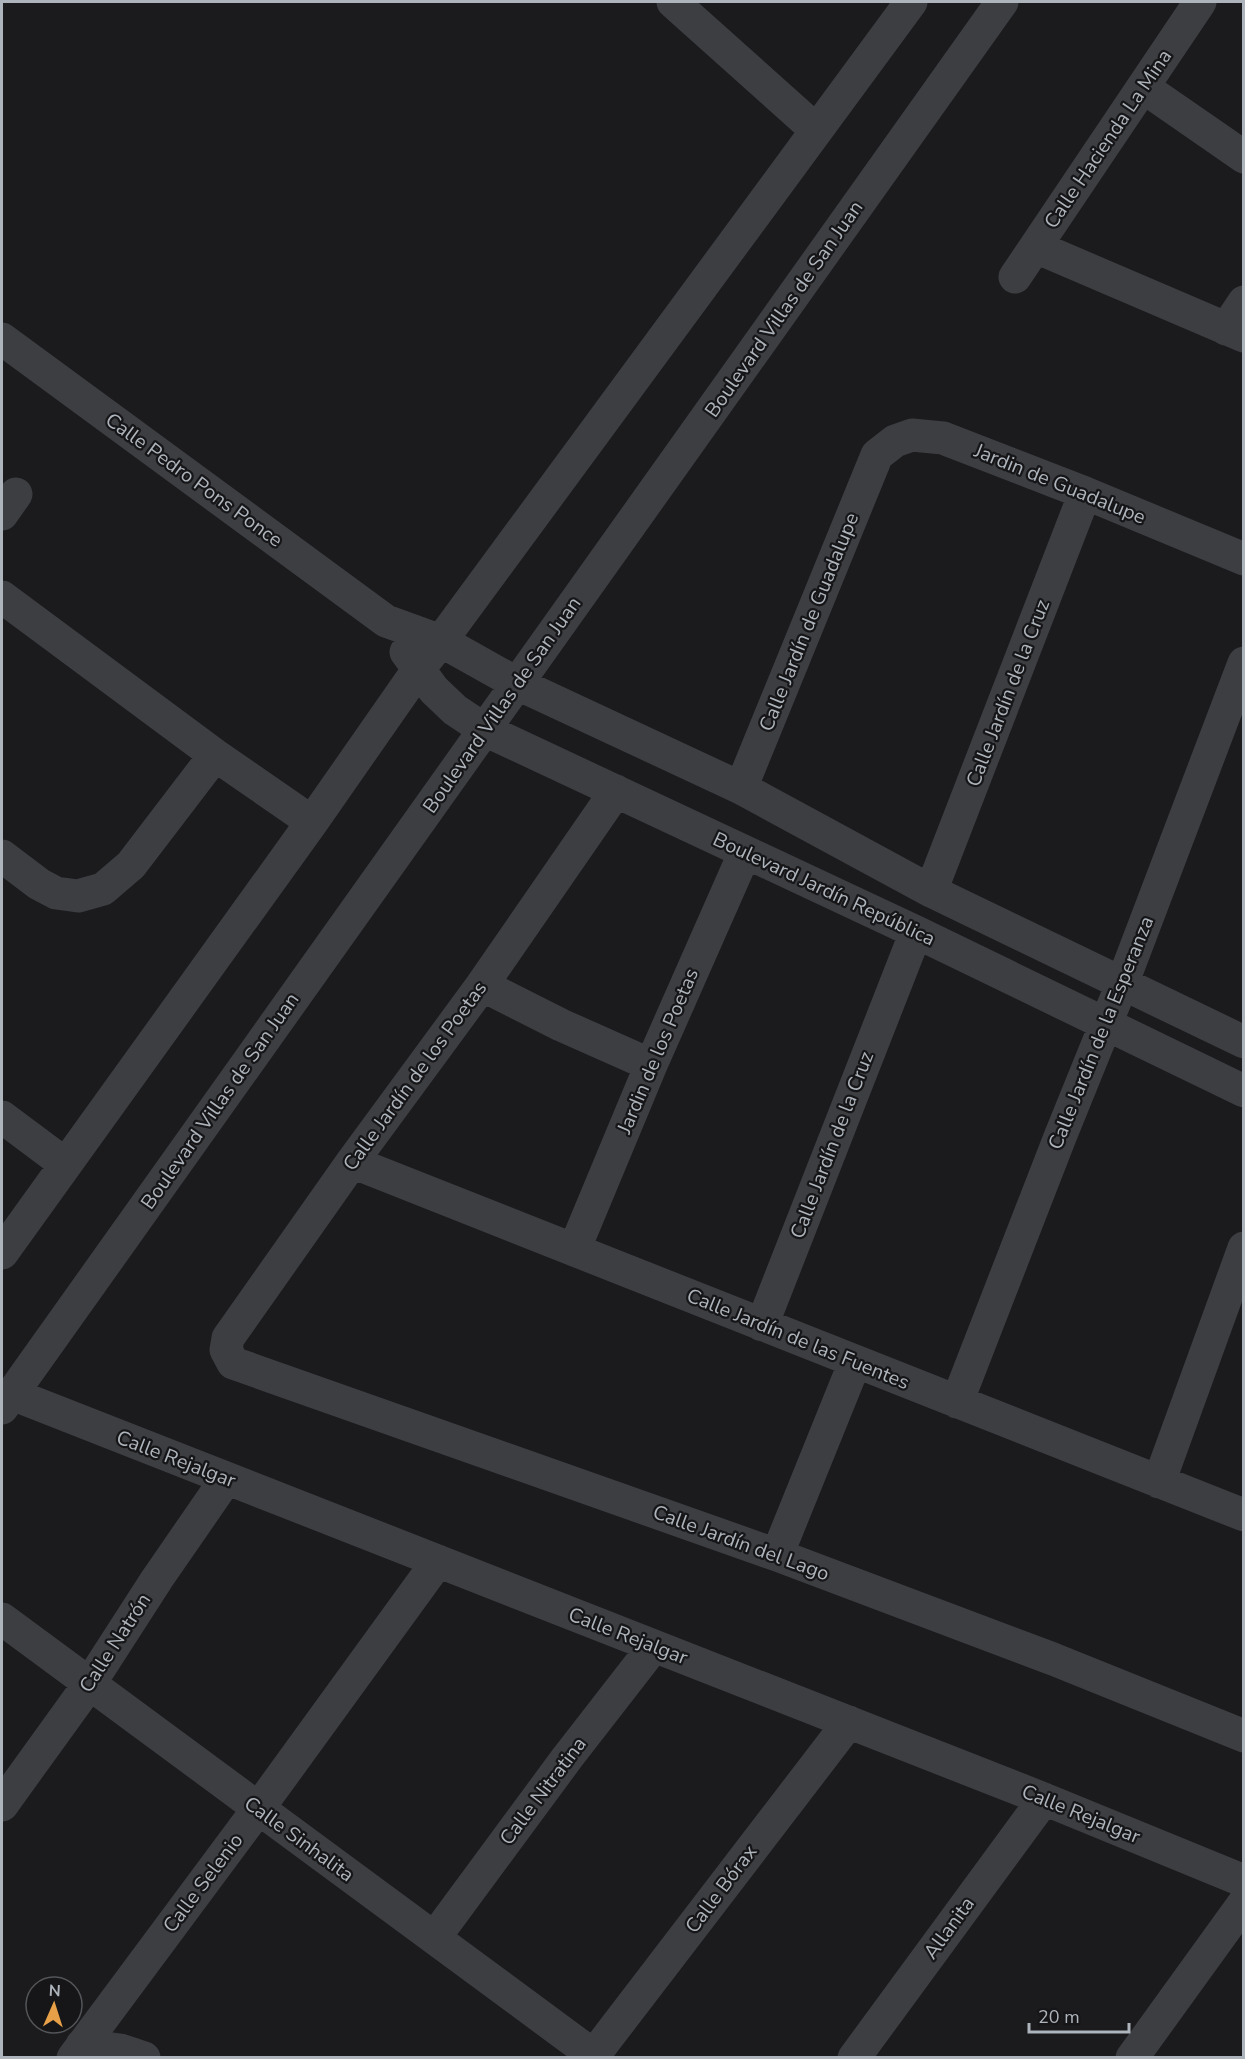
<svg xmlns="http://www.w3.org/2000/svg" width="1245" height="2059" font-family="'Nunito Sans',sans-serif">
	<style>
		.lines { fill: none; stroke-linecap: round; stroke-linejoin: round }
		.minor { stroke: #3c3e42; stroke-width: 33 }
		.labels { text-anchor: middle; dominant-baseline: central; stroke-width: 4.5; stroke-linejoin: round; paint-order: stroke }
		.street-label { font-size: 20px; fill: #aeb4bb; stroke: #161618 }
	</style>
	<rect width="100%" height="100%" fill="#1b1b1d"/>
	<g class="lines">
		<!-- minor -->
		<path class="minor" d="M 673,2 L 816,130
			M 1143,87 L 1244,157
			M 1036,247 L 1244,336
			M 1015,277 L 1200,2
			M 1226,329 L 1244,302
			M 2,339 L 386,621 L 441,641 L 518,684 L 741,788 L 931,891 L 1244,1042
			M 2,514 L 16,494
			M 2,597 L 215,755 L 312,822
			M 406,652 L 434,690 L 455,710 L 485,730 L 916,932 L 1244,1091
			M 741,788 L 877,455 L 895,441 L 912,435 L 943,438 L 1085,493 L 1244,559
			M 616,791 L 482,985 L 352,1162 L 228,1338 L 226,1350 L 233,1363 L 777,1555 L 1053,1659 L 1244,1736
			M 2,856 L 39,884 L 56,893 L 78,896 L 103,889 L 131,865 L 215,755
			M 931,891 L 1085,493
			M 482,985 L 561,1025 L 651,1065
			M 2,1117 L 65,1164
			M 352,1162 L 1244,1515
			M 574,1250 L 651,1065 L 745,852
			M 2,1253 L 312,822 L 418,670 L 441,641 L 911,2
			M 762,1325 L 916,932
			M 12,1394 L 1044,1799 L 1244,1881
			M 957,1402 L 1060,1137 L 1122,984 L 1244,663
			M 2,1408 L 1002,2
			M 1159,1482 L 1244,1248
			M 777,1555 L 855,1362
			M 2,1619 L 597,2058
			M 2,1805 L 90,1683 L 157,1579 L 226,1479
			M 435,1937 L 567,1758 L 654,1646
			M 82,2045 L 120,2050 L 144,2058
			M 594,2055 L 849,1722
			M 73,2058 L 258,1809 L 438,1561
			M 854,2058 L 1044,1799
			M 1132,2058 L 1244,1903"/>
	</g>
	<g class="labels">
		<!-- street labels -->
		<g class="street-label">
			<text transform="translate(1108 139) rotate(-56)">Calle Hacienda La Mina</text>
			<text transform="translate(784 309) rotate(-55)">Boulevard Villas de San Juan</text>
			<text transform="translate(194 480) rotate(36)">Calle Pedro Pons Ponce</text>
			<text transform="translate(1060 484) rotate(22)">Jardin de Guadalupe</text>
			<text transform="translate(809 622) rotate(-68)">Calle Jardín de Guadalupe</text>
			<text transform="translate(1008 693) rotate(-69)">Calle Jardín de la Cruz</text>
			<text transform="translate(502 705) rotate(-55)">Boulevard Villas de San Juan</text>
			<text transform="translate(824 889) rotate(25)">Boulevard Jardín República</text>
			<text transform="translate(1101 1033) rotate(-68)">Calle Jardín de la Esperanza</text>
			<text transform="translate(658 1051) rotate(-67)">Jardin de los Poetas</text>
			<text transform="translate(415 1076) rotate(-54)">Calle Jardín de los Poetas</text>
			<text transform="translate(220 1101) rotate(-55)">Boulevard Villas de San Juan</text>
			<text transform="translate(832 1145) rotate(-69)">Calle Jardín de la Cruz</text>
			<text transform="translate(798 1339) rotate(22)">Calle Jardín de las Fuentes</text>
			<text transform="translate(176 1459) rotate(21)">Calle Rejalgar</text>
			<text transform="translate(741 1543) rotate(20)">Calle Jardín del Lago</text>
			<text transform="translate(628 1636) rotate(21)">Calle Rejalgar</text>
			<text transform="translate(115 1643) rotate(-57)">Calle Natrón</text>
			<text transform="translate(543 1791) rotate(-53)">Calle Nitratina</text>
			<text transform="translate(1081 1814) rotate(22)">Calle Rejalgar</text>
			<text transform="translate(299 1839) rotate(36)">Calle Sinhalita</text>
			<text transform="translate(203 1883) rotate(-53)">Calle Selenio</text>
			<text transform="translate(721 1889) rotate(-53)">Calle Bórax</text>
			<text transform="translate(949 1928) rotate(-54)">Allanita</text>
		</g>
	</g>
	<!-- border -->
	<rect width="1245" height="2059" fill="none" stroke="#aeb4bb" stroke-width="6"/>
	<!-- north arrow -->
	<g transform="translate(54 2005) rotate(3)"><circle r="28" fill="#161618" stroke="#535559" stroke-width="1.5"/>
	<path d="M0-4.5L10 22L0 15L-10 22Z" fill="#e8a048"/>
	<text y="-9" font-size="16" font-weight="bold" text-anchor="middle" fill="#aeb4bb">N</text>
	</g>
	<!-- scale -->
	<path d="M1029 2023v9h100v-9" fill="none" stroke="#aeb4bb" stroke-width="3"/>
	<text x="1038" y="2023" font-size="18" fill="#aeb4bb" stroke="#161618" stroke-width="4.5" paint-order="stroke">20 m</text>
</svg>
